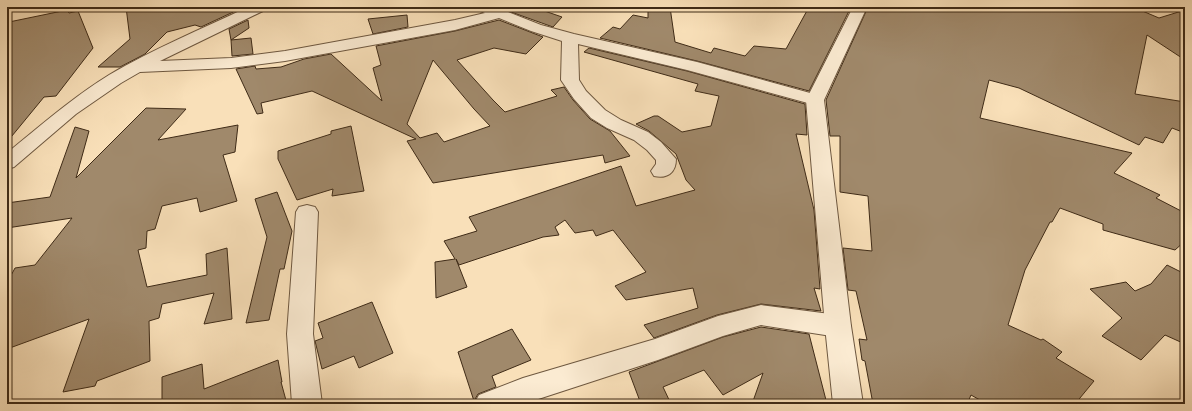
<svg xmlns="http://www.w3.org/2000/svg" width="1192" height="411" font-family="Vollkorn,serif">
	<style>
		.building { fill: #a0896b; stroke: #3f2b17; fill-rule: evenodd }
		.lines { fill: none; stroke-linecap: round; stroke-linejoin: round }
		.minor-casing { stroke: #6e5840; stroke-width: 2 }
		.tertiary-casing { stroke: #6e5840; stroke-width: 2 }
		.minor { fill: #fbebd2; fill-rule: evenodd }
		.tertiary { fill: #fbebd2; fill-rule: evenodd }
	</style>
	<rect width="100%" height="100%" fill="#f9e0b9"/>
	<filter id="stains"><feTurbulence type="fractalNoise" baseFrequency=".005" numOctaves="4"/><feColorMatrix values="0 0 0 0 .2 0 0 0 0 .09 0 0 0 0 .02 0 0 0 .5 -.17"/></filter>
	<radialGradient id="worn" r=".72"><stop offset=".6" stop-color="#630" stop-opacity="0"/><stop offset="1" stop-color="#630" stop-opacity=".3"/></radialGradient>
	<!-- building -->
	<path class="building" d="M 126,7 L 244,7 L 201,27 L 195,25 L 167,32 L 145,54 L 120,67 L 98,67 L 130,39 Z
		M 521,7 L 533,7 L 562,17 L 553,27 L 511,12 Z
		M 648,7 L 670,7 L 675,42 L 711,53 L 714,48 L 745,56 L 754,46 L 786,49 L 809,7 L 851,7 L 809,91 L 697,61 L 600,38 L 613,27 L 620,29 L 633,15 L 648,18 Z
		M 868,7 L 1133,7 L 1159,18 L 1185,10 L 1185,60 L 1147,35 L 1135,94 L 1185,102 L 1185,133 L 1172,128 L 1163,143 L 1145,137 L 1139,145 L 1019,88 L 989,80 L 980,118 L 1132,153 L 1114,173 L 1160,195 L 1156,198 L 1185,213 L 1185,241 L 1175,250 L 1103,230 L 1103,224 L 1060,208 L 1052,222 L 1050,222 L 1025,270 L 1008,325 L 1041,340 L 1043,339 L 1062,352 L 1056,358 L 1094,381 L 1075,404 L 987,404 L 971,395 L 967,404 L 873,404 L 865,361 L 862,360 L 859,339 L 867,340 L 856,291 L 848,290 L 843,248 L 872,251 L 868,196 L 840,192 L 840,136 L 830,136 L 826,100 Z
		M 67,10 L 69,13 L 78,11 L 93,48 L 56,96 L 44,97 L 7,142 L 7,38 L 11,38 L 9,22 Z
		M 407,15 L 408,27 L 373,34 L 368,19 Z
		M 248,20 L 249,28 L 231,40 L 229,29 Z
		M 499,20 L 543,37 L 526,54 L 494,48 L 457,60 L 493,100 L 505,112 L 557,96 L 551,90 L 564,87 L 573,100 L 590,119 L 610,131 L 630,156 L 605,163 L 603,155 L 433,183 L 407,141 L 416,139 L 312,91 L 261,103 L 263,113 L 257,114 L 236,69 L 255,66 L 256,69 L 281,67 L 304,59 L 331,54 L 382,101 L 373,68 L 381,65 L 376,46 L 455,31 ZM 433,60 L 474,109 L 490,126 L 444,142 L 437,133 L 420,138 L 407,124 Z
		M 251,38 L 253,54 L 232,56 L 231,40 Z
		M 589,48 L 687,71 L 805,104 L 807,135 L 796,134 L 814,210 L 820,289 L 814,288 L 821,311 L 761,304 L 717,315 L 654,338 L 644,325 L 698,308 L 693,288 L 626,300 L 615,286 L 646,272 L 613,230 L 596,236 L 593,230 L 575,233 L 565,220 L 555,227 L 559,235 L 543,237 L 459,265 L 456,259 L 467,287 L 436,298 L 435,262 L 455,259 L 444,241 L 477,231 L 469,217 L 621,166 L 636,206 L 695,190 L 686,180 L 676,154 L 649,131 L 636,124 L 654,116 L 658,116 L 682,132 L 711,126 L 719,96 L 695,91 L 698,84 L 584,52 Z
		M 146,108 L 186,109 L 158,140 L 238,125 L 235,152 L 223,155 L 237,201 L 200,212 L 197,198 L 162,206 L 155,229 L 147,231 L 146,248 L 138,250 L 147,287 L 207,275 L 206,254 L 227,248 L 232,319 L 204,324 L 214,293 L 162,304 L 159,318 L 149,321 L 150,361 L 97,381 L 95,386 L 63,392 L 89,319 L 7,349 L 7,283 L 15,268 L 35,265 L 72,218 L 7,228 L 7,203 L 50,197 L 75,127 L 89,131 L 76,178 Z
		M 351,126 L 364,191 L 332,196 L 333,189 L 297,200 L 278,159 L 278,151 L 331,134 L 331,131 Z
		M 277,192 L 292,231 L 284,269 L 280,269 L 269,320 L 246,323 L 267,237 L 255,199 Z
		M 1167,265 L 1185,274 L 1185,344 L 1165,335 L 1141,360 L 1102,336 L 1122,318 L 1090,289 L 1126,282 L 1135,291 L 1151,284 Z
		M 372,302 L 393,353 L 359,368 L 354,356 L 322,369 L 315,341 L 323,338 L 318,323 Z
		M 761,327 L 809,334 L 827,404 L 752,404 L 763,373 L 723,395 L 704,370 L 663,387 L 671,404 L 641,404 L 629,372 L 723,337 Z
		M 512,329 L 531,360 L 492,376 L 496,387 L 478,394 L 474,401 L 458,352 Z
		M 278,360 L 282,382 L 281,382 L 287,404 L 162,404 L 162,377 L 202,364 L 204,389 Z"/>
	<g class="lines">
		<defs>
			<path id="minor" d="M 248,7 L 267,7 L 265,10 L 160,61 L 231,58 L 285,51 L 455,20 L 485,13 L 480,11 L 479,7 L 495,7 L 541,25 L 574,34 L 697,62 L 821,96 L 824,100 L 821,104 L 815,105 L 687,70 L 578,44 L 579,80 L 586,91 L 605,110 L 621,120 L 648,132 L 661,142 L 676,159 C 676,173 667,179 654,176 L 651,171 L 656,164 L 656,160 L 647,150 L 634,140 L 607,128 L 591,118 L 574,99 L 561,80 L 562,41 L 531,31 L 499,18 L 455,30 L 285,61 L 231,68 L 140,72 L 121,83 L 76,114 L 14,167 L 7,169 L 7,153 C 40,126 72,98 109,75 C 153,49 202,29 248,7 Z
				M 307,205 L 315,207 L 318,212 L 313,334 L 322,404 L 292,404 L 287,334 L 296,212 L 299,207 Z
				M 761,305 L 838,315 L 847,319 L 851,326 L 847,333 L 838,337 L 761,325 L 723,336 L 658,360 L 523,404 L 474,404 L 479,395 L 523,378 L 655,339 L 718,316 Z"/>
			<path id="tertiary" d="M 853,7 L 867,7 L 824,100 L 851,326 L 863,404 L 833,404 L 825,326 L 806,100 Z"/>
		</defs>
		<!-- minor casing -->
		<use href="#minor" class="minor-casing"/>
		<!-- tertiary casing -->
		<use href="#tertiary" class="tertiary-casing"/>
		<!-- minor -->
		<use href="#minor" class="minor"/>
		<!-- tertiary -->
		<use href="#tertiary" class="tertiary"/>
	</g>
	<!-- margin -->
	<rect width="1192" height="411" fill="none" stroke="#f9e0b9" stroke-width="24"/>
	<rect x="8" y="8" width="1176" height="395" fill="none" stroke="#3f2b17" stroke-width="2"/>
	<rect x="12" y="12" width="1168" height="387" fill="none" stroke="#3f2b17"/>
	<rect width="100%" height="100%" filter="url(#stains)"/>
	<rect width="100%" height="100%" fill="url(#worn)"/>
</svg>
